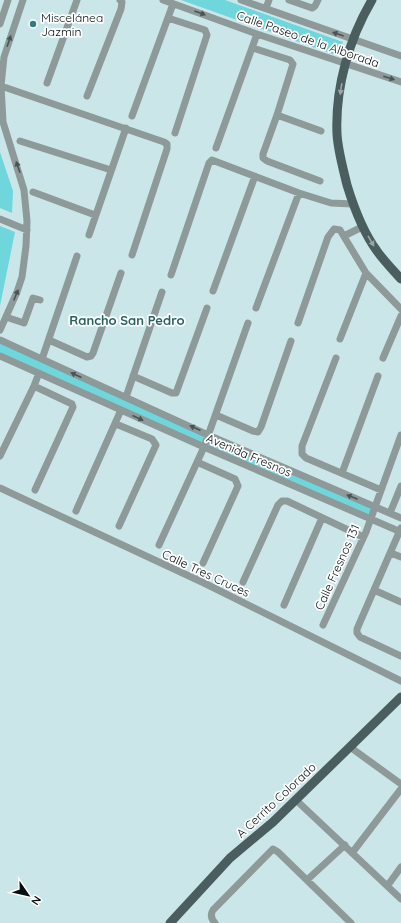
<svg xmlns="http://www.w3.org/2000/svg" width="401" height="923" font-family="Quicksand,sans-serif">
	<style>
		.green { fill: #6fd6dc }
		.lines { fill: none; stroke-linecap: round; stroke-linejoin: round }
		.minor { stroke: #8e9999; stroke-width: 7 }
		.major { stroke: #4a5e5f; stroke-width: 9 }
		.oneway { fill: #4a5454 }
		.oneway2 { fill: #9ba6a7 }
		.poi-dot { fill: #327b7f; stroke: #fff; stroke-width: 1.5 }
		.labels { text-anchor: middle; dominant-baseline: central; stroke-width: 3.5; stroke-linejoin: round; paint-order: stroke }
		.poi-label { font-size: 12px; fill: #060f0f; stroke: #fff; text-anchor: start }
		.street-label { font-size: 12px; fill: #060f0f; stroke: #fff }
		.neighbourhood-label { font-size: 13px; font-weight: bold; fill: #256063; stroke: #fff }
	</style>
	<rect width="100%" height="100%" fill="#cbe6e8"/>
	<!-- green -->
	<path class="green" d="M 181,0 L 225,0 L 343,42 L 338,56 Z
		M 0,152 L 13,191 L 12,213 L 0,208 Z
		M 0,226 L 15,232 L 0,306 Z
		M 0,340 L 375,507 L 371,519 L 0,356 Z"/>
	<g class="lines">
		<!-- minor -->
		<path class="minor" d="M 163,0 L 257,34 L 401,82
			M 241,0 L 401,56
			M 289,0 L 312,8 L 315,6 L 318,0
			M 266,8 L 269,0
			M 168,18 L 205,30 L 207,35 L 175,133
			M 0,24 L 8,0
			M 253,48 L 290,60 L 293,64 L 277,115 L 263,154 L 263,158 L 267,161 L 320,181
			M 47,83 L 77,0
			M 1,86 L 164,142 L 167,144 L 167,149 L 132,255
			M 87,96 L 121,9 L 122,2 L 120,0
			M 277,115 L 321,131
			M 132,116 L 173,4
			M 20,141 L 111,170
			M 216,148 L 257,34
			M 33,192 L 95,215
			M 0,219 L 27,230
			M 89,235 L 126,128
			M 344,236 L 362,227
			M 171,275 L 209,163 L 212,160 L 299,193 L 331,203 L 352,204
			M 213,291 L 255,176
			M 256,308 L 299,193
			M 6,317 L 24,323 L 33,298 L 40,300
			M 298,323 L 328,237 L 334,229 L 340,230 L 366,273 L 401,309
			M 0,330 L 17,292 L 22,277 L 26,246 L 27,221 L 24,190 L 3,122 L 1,86 L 4,57 L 23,0
			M 340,339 L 366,273
			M 0,340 L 208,435 L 401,518
			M 49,340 L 87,357 L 91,356 L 93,353 L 121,273
			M 0,356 L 204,447 L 401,532
			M 336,358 L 302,446 L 302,454 L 306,458 L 381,490
			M 383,358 L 401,316
			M 42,359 L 77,256
			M 133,376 L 172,393 L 176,393 L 207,308
			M 34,386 L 72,404 L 73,407 L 35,490
			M 126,397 L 162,292
			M 216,415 L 253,431 L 258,432 L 261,427 L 291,341
			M 116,424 L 152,439 L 156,445 L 119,526
			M 0,456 L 34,386 L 39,373
			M 197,462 L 235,479 L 238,486 L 203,563
			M 342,473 L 378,376
			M 0,488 L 204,583 L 401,681
			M 76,511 L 121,410
			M 390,513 L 401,486
			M 401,528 L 357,629 L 357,633 L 360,637 L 401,656
			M 159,545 L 204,447 L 248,323
			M 391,553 L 401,557
			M 243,582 L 278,505 L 282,501 L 287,501 L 363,537
			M 374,590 L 401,602
			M 284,605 L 322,518
			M 323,625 L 366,532 L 401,435
			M 350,747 L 401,784
			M 296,800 L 401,899
			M 352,853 L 401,789
			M 307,880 L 345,845
			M 388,885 L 401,867
			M 215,923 C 211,919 210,915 213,910 L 273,849 L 278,852 L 351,923"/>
		<!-- major -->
		<path class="major" d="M 372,0 C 349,39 335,88 337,134 C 338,151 343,168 347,185 C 354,208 363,232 377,251 C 384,261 393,270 401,279
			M 170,923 L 230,858 L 273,822 L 401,697"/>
	</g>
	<!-- one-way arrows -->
	<defs><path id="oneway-solid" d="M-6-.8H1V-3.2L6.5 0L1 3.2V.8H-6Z"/></defs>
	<g class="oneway">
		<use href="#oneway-solid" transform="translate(200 13) rotate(20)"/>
		<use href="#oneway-solid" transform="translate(338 34) rotate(-161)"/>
		<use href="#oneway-solid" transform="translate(9 41) rotate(-71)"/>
		<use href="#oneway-solid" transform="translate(389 78) rotate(18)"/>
		<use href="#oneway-solid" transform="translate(18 167) rotate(-109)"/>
		<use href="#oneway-solid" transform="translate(16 295) rotate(-68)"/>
		<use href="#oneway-solid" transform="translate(76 375) rotate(-155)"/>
		<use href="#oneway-solid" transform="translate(138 418) rotate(24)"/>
		<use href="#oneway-solid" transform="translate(195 428) rotate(-156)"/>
		<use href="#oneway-solid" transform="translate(352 497) rotate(-157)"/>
	</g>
	<g class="oneway2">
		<use href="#oneway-solid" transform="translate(341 89) rotate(98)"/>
		<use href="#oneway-solid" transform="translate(371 241) rotate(60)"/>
	</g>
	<!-- markers -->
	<circle class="poi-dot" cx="33" cy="24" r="4"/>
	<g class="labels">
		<!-- poi labels -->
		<g class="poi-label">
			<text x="41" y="17">Miscelánea<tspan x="41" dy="14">Jazmin</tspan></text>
		</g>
		<!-- street labels -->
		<g class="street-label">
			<text transform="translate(308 39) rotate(19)">Calle Paseo de la Alborada</text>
			<text transform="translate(249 455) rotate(23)">Avenida Fresnos</text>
			<text transform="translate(337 567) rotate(-66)">Calle Fresnos 131</text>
			<text transform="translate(206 573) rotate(25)">Calle Tres Cruces</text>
			<text transform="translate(276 800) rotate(-43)">A Cerrito Colorado</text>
		</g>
		<!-- neighbourhood labels -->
		<g class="neighbourhood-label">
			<text x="127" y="320">Rancho San Pedro</text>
		</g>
	</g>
	<!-- north arrow -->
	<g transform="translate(28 895) rotate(124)" stroke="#ffffff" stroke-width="3" paint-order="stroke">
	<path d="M0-3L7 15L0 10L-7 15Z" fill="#060f0f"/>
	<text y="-6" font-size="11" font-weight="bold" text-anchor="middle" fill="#060f0f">N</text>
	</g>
</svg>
